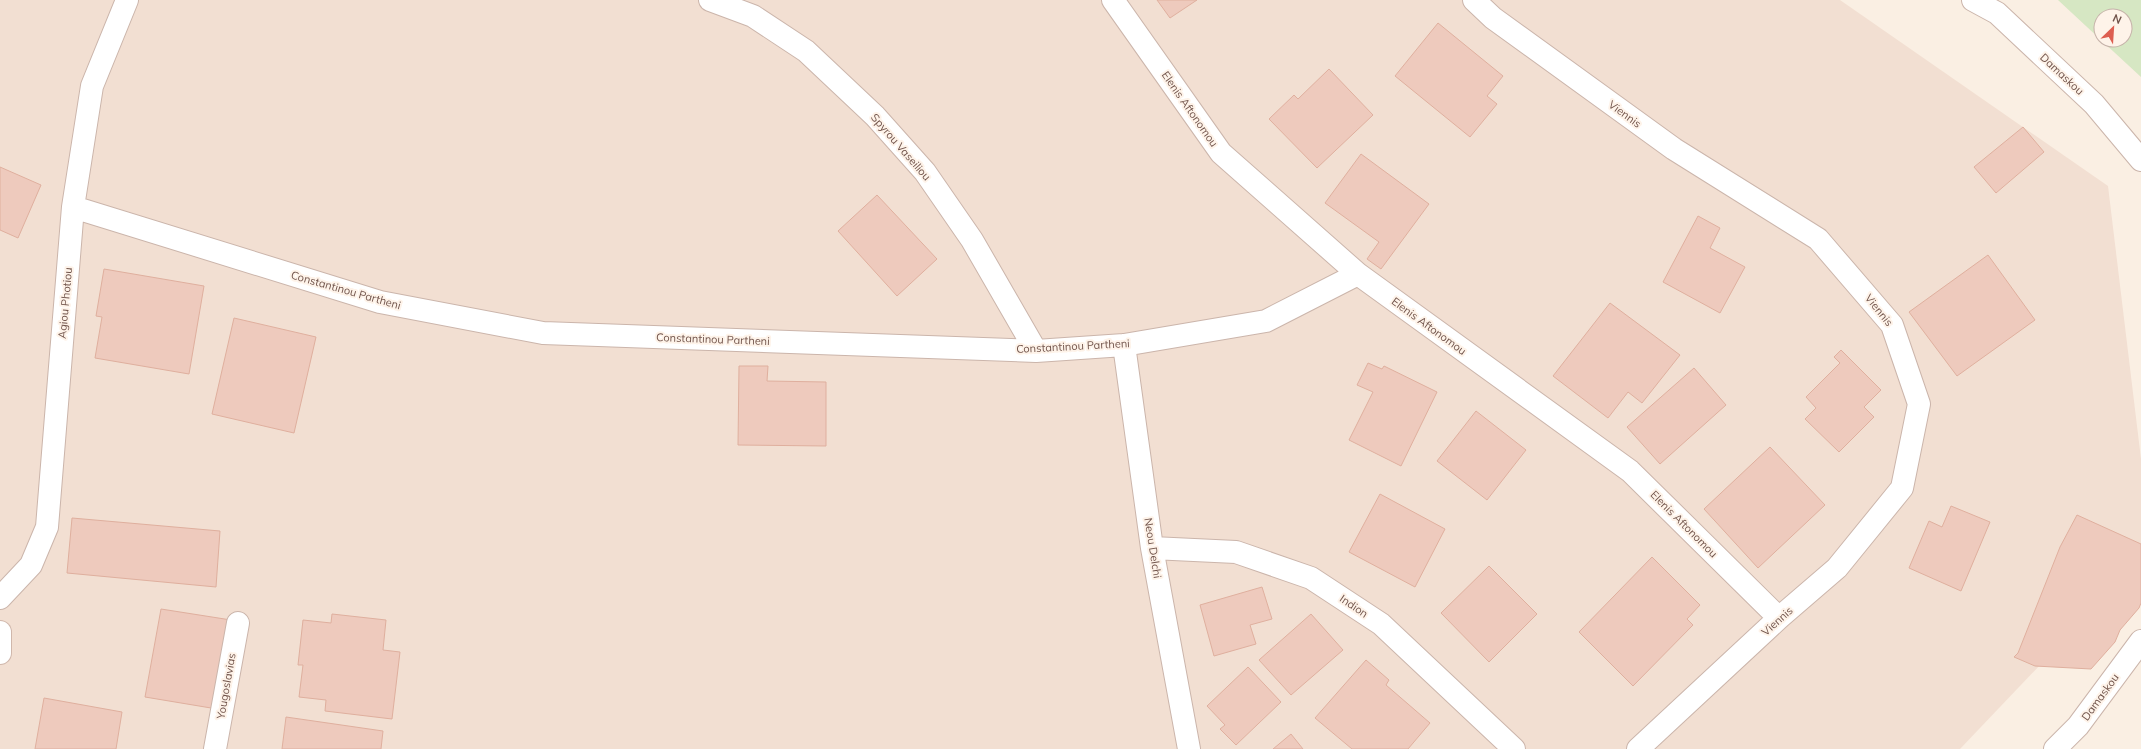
<svg xmlns="http://www.w3.org/2000/svg" width="2141" height="749" font-family="Mulish,sans-serif">
	<style>
		.residential { fill: #f2dfd2 }
		.green { fill: #d6e7c3 }
		.building { fill: #eecabd; stroke: #dfaf9e }
		.lines { fill: none; stroke-linecap: round; stroke-linejoin: round }
		.street-casing { stroke: #cbb5ab; stroke-width: 24 }
		.secondary-casing { stroke: #d0b7ab; stroke-width: 24 }
		.street { stroke: #fff; stroke-width: 22 }
		.secondary { stroke: #fff; stroke-width: 22 }
		.labels { text-anchor: middle; dominant-baseline: central; stroke-width: 4; stroke-linejoin: round; paint-order: stroke }
		.street-label { font-size: 11px; fill: #71544b; stroke: #fef3e9 }
	</style>
	<rect width="100%" height="100%" fill="#faefe3"/>
	<!-- residential -->
	<path class="residential" d="M 0,0 L 1840,0 L 2108,186 L 2141,459 L 2141,559 L 1960,749 L 0,749 Z"/>
	<!-- green -->
	<path class="green" d="M 2058,0 L 2141,0 L 2141,77 L 2101,40 L 2125,40 L 2125,16 L 2101,16 L 2101,40 Z"/>
	<!-- building -->
	<path class="building" d="M 1157,0 L 1197,0 L 1170,18 Z
		M 1438,23 L 1503,76 L 1487,96 L 1497,104 L 1470,137 L 1395,76 Z
		M 1329,69 L 1373,115 L 1317,168 L 1269,119 L 1294,95 L 1298,99 Z
		M 2023,127 L 2044,152 L 1996,193 L 1974,167 Z
		M 1361,154 L 1429,204 L 1381,269 L 1367,259 L 1379,242 L 1325,203 Z
		M 0,167 L 41,185 L 18,238 L 0,230 Z
		M 877,195 L 937,259 L 897,296 L 838,231 Z
		M 1698,216 L 1720,228 L 1710,248 L 1745,267 L 1720,313 L 1663,282 Z
		M 1988,255 L 2035,320 L 1957,376 L 1909,312 Z
		M 104,269 L 204,286 L 189,374 L 95,358 L 102,317 L 96,316 Z
		M 1610,303 L 1680,355 L 1642,403 L 1628,392 L 1608,418 L 1553,376 Z
		M 234,318 L 316,337 L 294,433 L 212,414 Z
		M 1841,350 L 1881,390 L 1864,407 L 1874,417 L 1839,452 L 1805,419 L 1816,408 L 1806,397 L 1840,363 L 1834,357 Z
		M 1368,363 L 1382,369 L 1384,366 L 1437,392 L 1401,466 L 1349,440 L 1373,392 L 1357,385 Z
		M 739,366 L 768,366 L 767,381 L 826,382 L 826,446 L 738,445 Z
		M 1694,368 L 1726,405 L 1660,464 L 1627,427 Z
		M 1476,411 L 1526,450 L 1487,500 L 1437,461 Z
		M 1770,447 L 1825,505 L 1758,568 L 1704,509 Z
		M 1380,494 L 1445,529 L 1415,587 L 1349,552 Z
		M 1951,506 L 1990,522 L 1961,591 L 1909,568 L 1929,521 L 1942,527 Z
		M 2077,515 L 2141,544 L 2141,603 L 2139,608 L 2120,630 L 2115,642 L 2091,669 L 2035,666 L 2014,657 L 2018,653 L 2060,547 Z
		M 72,518 L 220,531 L 216,587 L 67,573 Z
		M 1652,557 L 1700,605 L 1687,619 L 1693,625 L 1633,686 L 1579,632 Z
		M 1489,566 L 1537,614 L 1489,662 L 1441,613 Z
		M 1262,587 L 1272,619 L 1250,625 L 1256,644 L 1214,656 L 1200,605 Z
		M 161,609 L 231,620 L 217,709 L 145,697 Z
		M 332,614 L 386,620 L 383,650 L 400,652 L 392,719 L 325,711 L 326,700 L 299,697 L 303,665 L 298,665 L 303,620 L 331,623 Z
		M 1311,614 L 1343,650 L 1291,695 L 1259,660 Z
		M 1366,660 L 1389,680 L 1386,685 L 1430,723 L 1408,749 L 1352,749 L 1315,718 Z
		M 1248,667 L 1281,702 L 1236,745 L 1220,729 L 1225,725 L 1207,706 Z
		M 44,698 L 122,712 L 116,749 L 35,749 Z
		M 286,717 L 383,731 L 381,749 L 282,749 Z
		M 1291,734 L 1303,749 L 1273,749 Z"/>
	<g class="lines">
		<defs>
			<path id="street" d="M 710,0 L 753,16 L 806,51 L 875,116 L 925,172 L 972,240 L 1036,351
				M 1113,0 L 1221,153 L 1358,274 L 1630,471 L 1779,618
				M 1474,0 L 1493,18 L 1674,149 L 1818,239 L 1892,325 L 1919,404 L 1902,488 L 1837,568 L 1779,618 L 1638,749
				M 1973,0 L 1997,13 L 2094,104 L 2141,160
				M 73,207 L 380,302 L 543,333 L 1036,351 L 1124,345 L 1266,321 L 1358,274
				M 1124,345 L 1152,548 L 1189,749
				M 1152,548 L 1236,552 L 1311,578 L 1381,624 L 1514,749
				M 0,598 L 31,565 L 47,527 L 73,207 L 92,86 L 127,0
				M 215,749 L 238,623
				M 2055,749 L 2078,726 L 2141,641"/>
			<path id="secondary" d="M 0,632 L 0,653"/>
		</defs>
		<!-- street casing -->
		<use href="#street" class="street-casing"/>
		<!-- secondary casing -->
		<use href="#secondary" class="secondary-casing"/>
		<!-- street -->
		<use href="#street" class="street"/>
		<!-- secondary -->
		<use href="#secondary" class="secondary"/>
	</g>
	<g class="labels">
		<!-- street labels -->
		<g class="street-label">
			<text transform="translate(2062 74) rotate(43)">Damaskou</text>
			<text transform="translate(1190 109) rotate(55)">Elenis Aftonomou</text>
			<text transform="translate(1625 114) rotate(36)">Viennis</text>
			<text transform="translate(901 147) rotate(49)">Spyrou Vaseiliou</text>
			<text transform="translate(346 290) rotate(16)">Constantinou Partheni</text>
			<text transform="translate(65 303) rotate(-85)">Agiou Photiou</text>
			<text transform="translate(1879 310) rotate(51)">Viennis</text>
			<text transform="translate(1429 326) rotate(36)">Elenis Aftonomou</text>
			<text transform="translate(713 339) rotate(2)">Constantinou Partheni</text>
			<text transform="translate(1073 346) rotate(-3)">Constantinou Partheni</text>
			<text transform="translate(1684 524) rotate(45)">Elenis Aftonomou</text>
			<text transform="translate(1153 548) rotate(81)">Neou Delchi</text>
			<text transform="translate(1354 606) rotate(34)">Indion</text>
			<text transform="translate(1777 621) rotate(-42)">Viennis</text>
			<text transform="translate(226 686) rotate(-80)">Yougoslavias</text>
			<text transform="translate(2100 697) rotate(-54)">Damaskou</text>
		</g>
	</g>
	<!-- north arrow -->
	<g transform="translate(2113 28) rotate(25)"><circle r="19" fill="#fef3e9" stroke="#c6b3aa"/>
	<path d="M0-3L7 15L0 10L-7 15Z" fill="#dd5e50"/>
	<text y="-6" font-size="11" font-weight="bold" text-anchor="middle" fill="#71544b">N</text>
	</g>
</svg>
